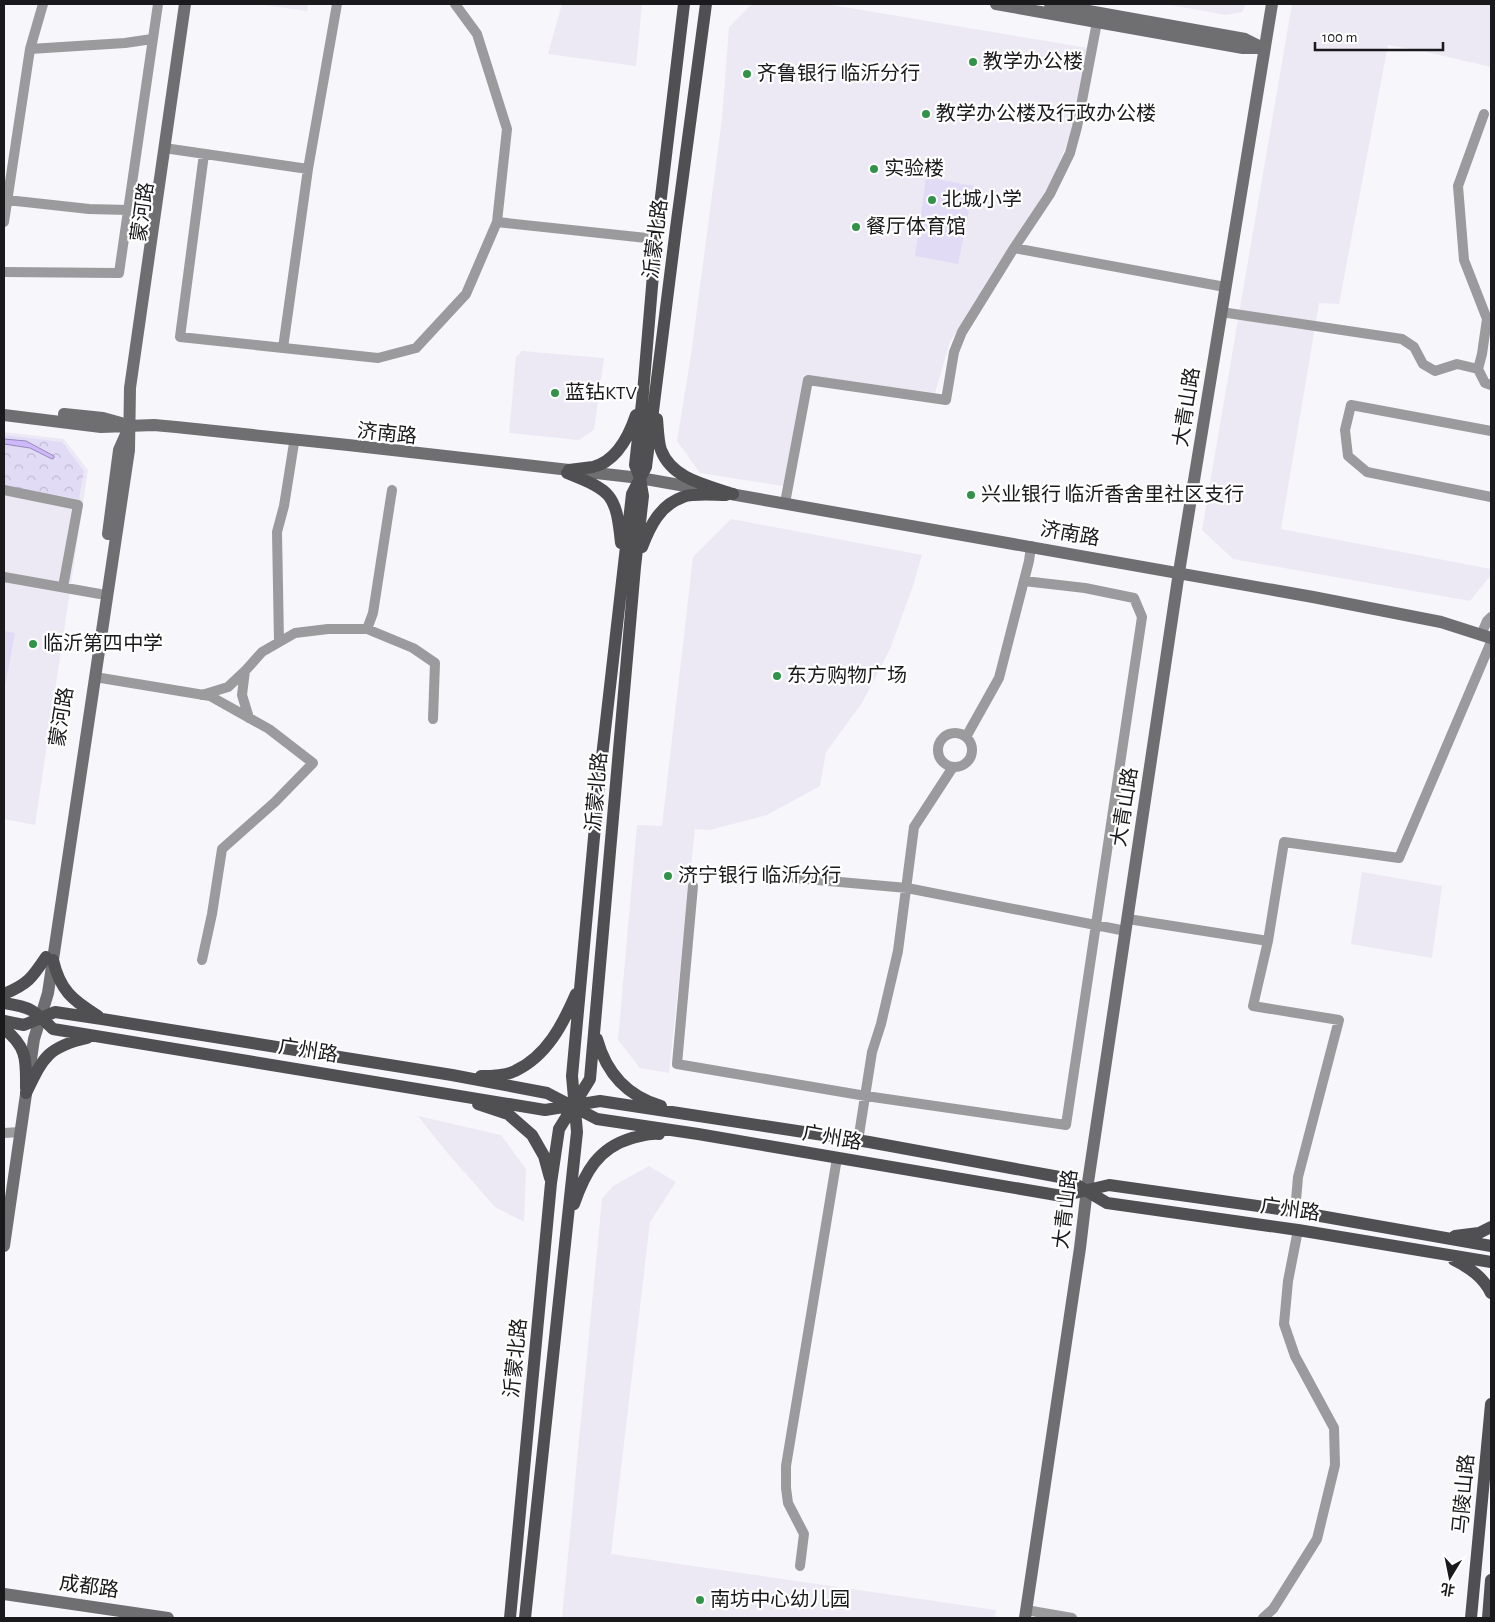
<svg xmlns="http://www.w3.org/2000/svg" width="1495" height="1622" font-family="'Alegreya Sans','Noto Sans SC',sans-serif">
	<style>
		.built { fill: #ece9f5 }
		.forest { fill: url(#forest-crowns) }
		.garden { fill: #e2dbf6 }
		.water { fill: #cdb9fc; stroke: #9789b8 }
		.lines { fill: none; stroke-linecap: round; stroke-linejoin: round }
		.street { stroke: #9b9a9c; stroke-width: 10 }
		.secondary { stroke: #6f6e71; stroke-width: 12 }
		.primary { stroke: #505053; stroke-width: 12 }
		.poi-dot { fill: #319348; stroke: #fff; stroke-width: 2 }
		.labels { text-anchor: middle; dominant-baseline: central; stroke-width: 4.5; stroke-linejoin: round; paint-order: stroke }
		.poi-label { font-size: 20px; fill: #1a191b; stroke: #fff; text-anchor: start }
		.street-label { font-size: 20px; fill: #1a191b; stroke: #fff }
	</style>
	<defs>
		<pattern id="forest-crowns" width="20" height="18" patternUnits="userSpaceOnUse" patternTransform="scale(1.25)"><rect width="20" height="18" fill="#e2dbf6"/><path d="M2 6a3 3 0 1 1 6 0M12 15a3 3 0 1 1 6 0" fill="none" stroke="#c1bbd2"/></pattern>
	</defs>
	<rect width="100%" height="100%" fill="#f7f6fb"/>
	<!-- built -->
	<path class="built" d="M 257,4 L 308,4 L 307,11 Z
		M 562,4 L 642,4 L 636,66 L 548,54 Z
		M 752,4 L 826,4 L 1088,48 L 1076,120 L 1052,181 L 950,342 L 935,393 L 804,375 L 783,486 L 700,473 L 677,441 L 691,355 L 722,119 L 729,27 Z
		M 1165,4 L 1246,4 L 1242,12 L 1226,15 Z
		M 1292,4 L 1491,4 L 1491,67 L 1418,50 L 1388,45 L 1339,304 L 1319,303 L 1281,529 L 1491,569 L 1491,575 L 1470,601 L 1233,559 L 1202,530 Z
		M 522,351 L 604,358 L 594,430 L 579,440 L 509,433 L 516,357 Z
		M 4,432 L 64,439 L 88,470 L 35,825 L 4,819 Z
		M 731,519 L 922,555 L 913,586 L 890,649 L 862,703 L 826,752 L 820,786 L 767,815 L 710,830 L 695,829 L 669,1073 L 640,1068 L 618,1040 L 637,825 L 662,826 L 693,557 Z
		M 1362,872 L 1442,886 L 1432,958 L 1351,944 Z
		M 418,1116 L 501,1135 L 526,1169 L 524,1222 L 495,1207 L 444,1149 Z
		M 649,1166 L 676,1182 L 650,1222 L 611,1554 L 996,1610 L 995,1618 L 562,1618 L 602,1199 L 613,1186 Z"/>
	<!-- forest -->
	<path class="forest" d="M 4,435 L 62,442 L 84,471 L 79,499 L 4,486 Z"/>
	<!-- garden -->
	<path class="garden" d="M 926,177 L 974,186 L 958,264 L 915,256 Z
		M 4,631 L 15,633 L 4,692 Z"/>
	<!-- water -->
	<path class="water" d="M 4,439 L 26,441 L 54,456 L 54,458 L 52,459 L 30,448 L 4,444 Z"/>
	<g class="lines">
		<!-- street -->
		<path class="street" d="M 30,49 L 125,43 L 152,39
			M 1484,114 L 1458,186 L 1464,260 L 1487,319 L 1482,354 L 1478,369 L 1485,383 L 1491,385
			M 171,149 L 308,169
			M 204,154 L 180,337 L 378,358 L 416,348 L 466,294 L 497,222 L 507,129 L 477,34 L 455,4
			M 7,200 L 89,209 L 128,210
			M 4,222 L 30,49 L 43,4
			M 497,222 L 656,239
			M 1014,248 L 1225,287
			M 4,272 L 119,273 L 158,4
			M 1221,312 L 1402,339 L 1414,347 L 1423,364 L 1435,371 L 1457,364 L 1478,369
			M 283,348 L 308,169 L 337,4
			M 1491,431 L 1351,405 L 1345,430 L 1348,456 L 1367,472 L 1491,497
			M 4,490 L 78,505 L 63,587
			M 785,503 L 808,380 L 946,400 L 954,352 L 962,332 L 1014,248 L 1050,194 L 1070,153 L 1077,127 L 1097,22
			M 4,577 L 100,594
			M 367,629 L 373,613 L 392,490
			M 1481,635 L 1487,621 L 1491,617
			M 279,642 L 277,532 L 284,506 L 294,443
			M 245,671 L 242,695 L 249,718
			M 95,677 L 210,696 L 269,729 L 313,763 L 275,802 L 222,849 L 212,914 L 202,960
			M 202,695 L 228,687 L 245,671 L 262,652 L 295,633 L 328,629 L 367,629 L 413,648 L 435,663 L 433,719
			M938 750a17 17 0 1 1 34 0a17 17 0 1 1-34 0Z
			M 966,737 L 999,678 L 1029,561 L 1031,546
			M 795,878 L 907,888 L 1126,931
			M 693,886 L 677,1064 L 866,1096 L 1066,1125 L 1142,617 L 1134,598 L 1085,588 L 1024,581
			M 1128,919 L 1268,941
			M 4,1133 L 20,1132
			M 858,1141 L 872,1052 L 881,1024 L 898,951 L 914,827 L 953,767
			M 1295,1212 L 1298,1177 L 1339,1020 L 1253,1006 L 1268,941 L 1284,842 L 1399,858 L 1491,642
			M 800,1566 L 804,1534 L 788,1503 L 786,1488 L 786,1466 L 837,1158
			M 1026,1610 L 1072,1618
			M 1263,1618 L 1273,1609 L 1317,1539 L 1335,1465 L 1334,1428 L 1295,1356 L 1284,1324 L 1288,1281 L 1298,1230"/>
		<!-- secondary -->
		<path class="secondary" d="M 996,4 L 1243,48 L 1263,48
			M 1050,4 L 1245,39 L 1261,47
			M 64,414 L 103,418 L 121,423
			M 4,415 L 101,427 L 154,425 L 176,427 L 348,445 L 640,478 L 1313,597 L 1441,622 L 1491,638
			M 108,534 L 119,450 L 127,432
			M 4,1246 L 34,1039 L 48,993 L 129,450 L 130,388 L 185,4
			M 4,1594 L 168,1618
			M 1025,1618 L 1080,1248 L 1087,1189 L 1179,572 L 1272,4"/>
		<!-- primary -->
		<path class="primary" d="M 657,419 C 658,428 658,441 661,450 C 672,479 706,485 733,494
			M 569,470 C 577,469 585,468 593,467 C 617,461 629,436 636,415
			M 567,473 C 612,491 616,494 621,543
			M 642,547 C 650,526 660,505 683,497 C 693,493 714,495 726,495
			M 53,960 C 60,990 72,1000 98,1016
			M 4,994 C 28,984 32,978 46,957
			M 4,1003 C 31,1007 34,1010 53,1029 L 545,1110 L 600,1101 L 869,1142 L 1065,1178 L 1107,1203 L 1298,1230 L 1491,1262
			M 4,1021 L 24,1025 L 55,1012 L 102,1019 L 452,1075 L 547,1093 L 597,1119 L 698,1134 L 1062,1196 L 1109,1185 L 1286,1210 L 1491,1246
			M 4,1029 C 28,1047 26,1062 26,1088
			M 597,1039 C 606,1072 627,1096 661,1106
			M 481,1076 C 492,1076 505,1076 515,1071 C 547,1056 563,1024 576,994
			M 26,1093 C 43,1058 47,1047 87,1038
			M 478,1104 L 508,1114 L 532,1135 L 544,1156 L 550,1178
			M 574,1204 C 585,1172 598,1148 632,1138 C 642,1136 649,1133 659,1134
			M 1455,1236 L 1479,1233 L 1491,1227
			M 1454,1260 C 1470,1268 1483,1277 1491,1293
			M 510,1618 L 551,1183 L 559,1129 L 590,1079 L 635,567 L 643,496 L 640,478 L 635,465 L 643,393 L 656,239 L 684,4
			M 525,1618 L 577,1132 L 572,1076 L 599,783 L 632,494 L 646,467 L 676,228 L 706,4
			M 1471,1618 L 1491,1404
			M 1488,1618 L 1491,1580"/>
	</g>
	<!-- markers -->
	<g class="poi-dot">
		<circle cx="973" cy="62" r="5"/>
		<circle cx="747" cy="74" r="5"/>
		<circle cx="926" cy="114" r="5"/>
		<circle cx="874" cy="169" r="5"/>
		<circle cx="932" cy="200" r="5"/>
		<circle cx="856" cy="227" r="5"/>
		<circle cx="555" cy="393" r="5"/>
		<circle cx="971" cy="495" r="5"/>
		<circle cx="33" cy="644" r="5"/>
		<circle cx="777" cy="676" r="5"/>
		<circle cx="668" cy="876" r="5"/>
		<circle cx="700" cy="1600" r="5"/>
	</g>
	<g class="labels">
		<!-- poi labels -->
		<g class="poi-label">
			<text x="983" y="62">教学办公楼</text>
			<text x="757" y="74">齐鲁银行 临沂分行</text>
			<text x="936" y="114">教学办公楼及行政办公楼</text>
			<text x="884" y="169">实验楼</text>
			<text x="942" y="200">北城小学</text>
			<text x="866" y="227">餐厅体育馆</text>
			<text x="565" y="393">蓝钻KTV</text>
			<text x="981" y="495">兴业银行 临沂香舍里社区支行</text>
			<text x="43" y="644">临沂第四中学</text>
			<text x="787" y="676">东方购物广场</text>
			<text x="678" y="876">济宁银行 临沂分行</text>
			<text x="710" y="1600">南坊中心幼儿园</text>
		</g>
		<!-- street labels -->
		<g class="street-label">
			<text transform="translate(143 212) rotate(-82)">蒙河路</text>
			<text transform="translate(656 239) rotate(-83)">沂蒙北路</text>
			<text transform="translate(1187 407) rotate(-81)">大青山路</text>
			<text transform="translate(387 434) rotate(6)">济南路</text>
			<text transform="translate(1070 534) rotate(10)">济南路</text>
			<text transform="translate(62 717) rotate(-81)">蒙河路</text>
			<text transform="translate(597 792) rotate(-85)">沂蒙北路</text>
			<text transform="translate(1125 807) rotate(-81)">大青山路</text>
			<text transform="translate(308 1051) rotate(9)">广州路</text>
			<text transform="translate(832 1138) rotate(10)">广州路</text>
			<text transform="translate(1066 1209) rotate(-83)">大青山路</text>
			<text transform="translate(1290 1210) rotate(8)">广州路</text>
			<text transform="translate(516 1358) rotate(-84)">沂蒙北路</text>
			<text transform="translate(1464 1494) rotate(-85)">马陵山路</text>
			<text transform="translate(89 1587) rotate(8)">成都路</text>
		</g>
	</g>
	<!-- border -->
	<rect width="1495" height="1622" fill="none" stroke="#1a191b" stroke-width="10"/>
	<!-- north arrow -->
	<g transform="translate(1450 1577) rotate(190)" stroke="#ffffff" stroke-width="4" paint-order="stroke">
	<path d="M0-4L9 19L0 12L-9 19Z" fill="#1a191b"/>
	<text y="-8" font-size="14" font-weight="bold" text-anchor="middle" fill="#1a191b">北</text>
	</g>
	<!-- scale -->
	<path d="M1315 42v8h128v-8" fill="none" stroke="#1a191b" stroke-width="2.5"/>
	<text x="1322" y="42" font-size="15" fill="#1a191b" stroke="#ffffff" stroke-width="4" paint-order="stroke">100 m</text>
</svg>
